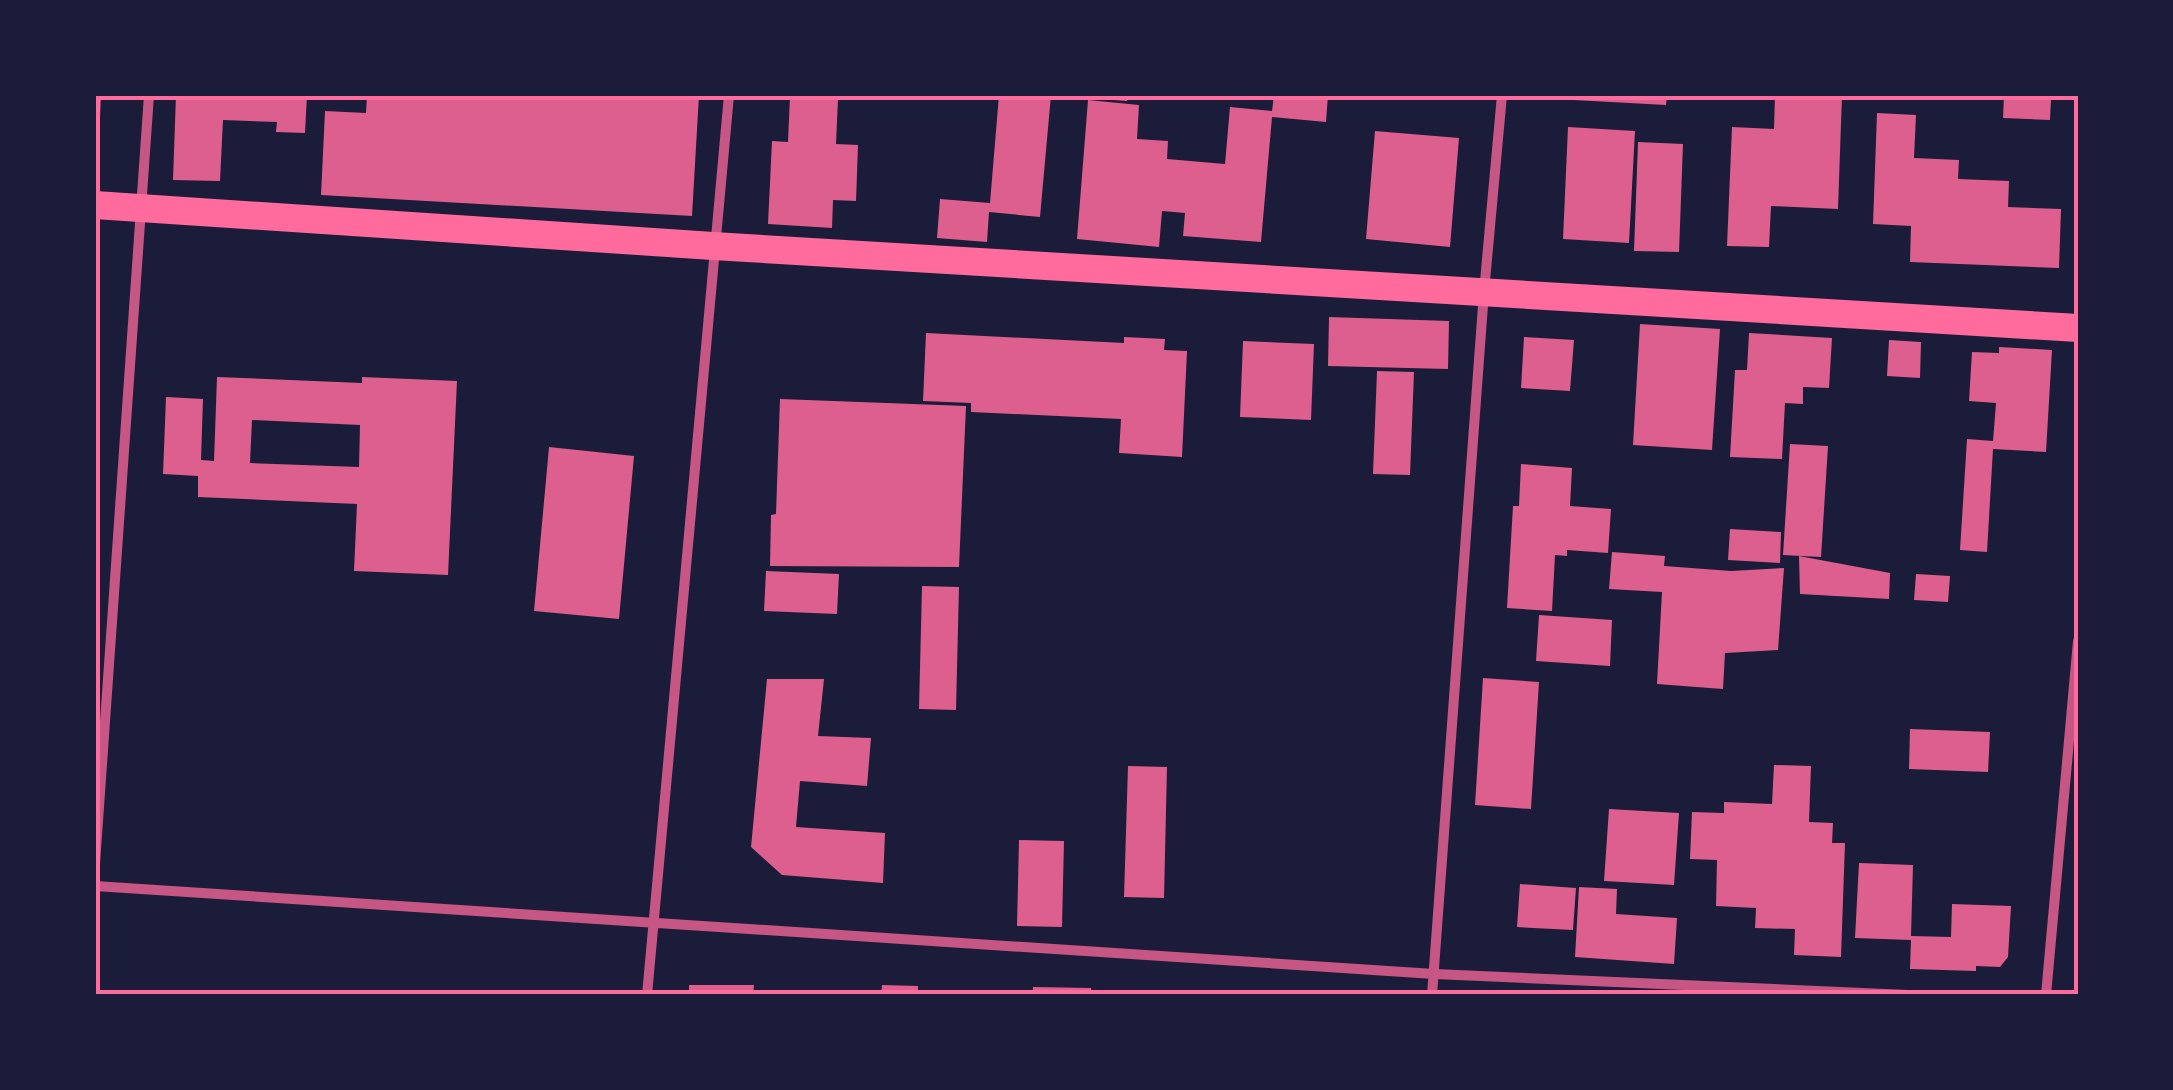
<svg xmlns="http://www.w3.org/2000/svg" width="2173" height="1090" font-family="'Source Sans 3',sans-serif">
	<style>
		.building { fill: #dd5f8e; fill-rule: evenodd }
		.lines { fill: none; stroke-linecap: round; stroke-linejoin: round }
		.minor { stroke: #c65784; stroke-width: 10 }
		.trunk { stroke: #ff6b9d; stroke-width: 28 }
		.neatline { fill: none; stroke: #ff6b9d; stroke-width: 4 }
	</style>
	<rect width="100%" height="100%" fill="#1b1b3a"/>
	<!-- building -->
	<path class="building" d="M 95,95 L 101,95 L 98,163 L 95,163 Z
		M 176,95 L 307,95 L 305,133 L 276,132 L 277,122 L 223,120 L 220,181 L 173,180 Z
		M 367,95 L 699,95 L 692,216 L 321,195 L 325,111 L 366,113 Z
		M 999,95 L 1051,95 L 1040,217 L 989,212 L 987,242 L 937,238 L 940,199 L 990,203 Z
		M 1086,95 L 1128,95 L 1127,101 L 1086,98 Z
		M 1274,95 L 1328,95 L 1326,122 L 1272,117 L 1261,242 L 1183,236 L 1185,213 L 1162,211 L 1159,247 L 1077,239 L 1088,100 L 1139,105 L 1137,139 L 1168,141 L 1167,159 L 1225,164 L 1230,107 L 1272,111 Z
		M 1555,95 L 1667,95 L 1666,105 L 1555,99 Z
		M 1775,95 L 1842,95 L 1838,209 L 1771,206 L 1769,247 L 1727,246 L 1732,127 L 1774,129 Z
		M 2004,95 L 2075,95 L 2075,100 L 2051,99 L 2050,120 L 2003,118 Z
		M 790,96 L 838,99 L 836,144 L 858,145 L 856,201 L 833,200 L 832,228 L 768,224 L 772,141 L 788,142 Z
		M 1877,113 L 1916,115 L 1914,158 L 1959,160 L 1958,179 L 2009,181 L 2008,207 L 2061,209 L 2059,268 L 1910,262 L 1911,226 L 1873,224 Z
		M 1568,127 L 1635,131 L 1629,243 L 1563,239 Z
		M 1375,131 L 1459,138 L 1450,247 L 1366,239 Z
		M 1638,142 L 1683,144 L 1679,252 L 1634,251 Z
		M 1329,317 L 1449,321 L 1448,369 L 1328,366 Z
		M 1640,324 L 1720,329 L 1712,450 L 1633,445 Z
		M 926,333 L 1124,343 L 1124,337 L 1165,339 L 1164,350 L 1187,351 L 1182,457 L 1119,453 L 1121,419 L 971,412 L 971,403 L 923,401 Z
		M 1749,333 L 1832,338 L 1829,388 L 1803,387 L 1803,404 L 1785,403 L 1782,459 L 1730,457 L 1735,370 L 1747,370 Z
		M 1524,337 L 1574,340 L 1570,391 L 1521,388 Z
		M 1889,340 L 1921,342 L 1920,378 L 1887,376 Z
		M 1243,341 L 1314,344 L 1311,420 L 1240,417 Z
		M 1999,347 L 2052,350 L 2046,452 L 1993,449 L 1987,552 L 1960,550 L 1967,439 L 1993,441 L 1996,403 L 1969,401 L 1972,352 L 1999,353 Z
		M 1377,371 L 1414,372 L 1410,475 L 1373,474 Z
		M 217,377 L 362,383 L 362,377 L 457,381 L 448,575 L 354,571 L 357,504 L 198,497 L 198,476 L 163,474 L 166,397 L 203,399 L 201,460 L 214,461 ZM 252,420 L 360,425 L 359,467 L 250,463 Z
		M 780,399 L 966,406 L 959,567 L 770,566 L 771,515 L 776,514 Z
		M 1790,444 L 1828,446 L 1821,557 L 1783,555 Z
		M 549,447 L 634,456 L 619,619 L 534,611 Z
		M 1521,464 L 1572,468 L 1570,506 L 1611,509 L 1608,553 L 1567,550 L 1567,556 L 1555,555 L 1552,611 L 1507,608 L 1513,506 L 1519,506 Z
		M 1730,529 L 1781,532 L 1780,563 L 1728,560 Z
		M 1612,552 L 1665,556 L 1664,566 L 1731,571 L 1784,568 L 1778,650 L 1725,653 L 1723,689 L 1657,684 L 1662,592 L 1609,589 Z
		M 1799,556 L 1890,573 L 1889,599 L 1800,594 Z
		M 766,571 L 839,574 L 837,614 L 764,611 Z
		M 1916,574 L 1950,576 L 1948,602 L 1914,600 Z
		M 922,586 L 959,587 L 956,710 L 919,709 Z
		M 1539,615 L 1612,620 L 1610,666 L 1536,661 Z
		M 1483,678 L 1539,682 L 1531,809 L 1475,805 Z
		M 767,679 L 824,679 L 818,736 L 871,738 L 867,786 L 800,781 L 796,827 L 885,833 L 883,883 L 782,875 L 751,847 Z
		M 1910,729 L 1990,732 L 1988,772 L 1909,769 Z
		M 1774,765 L 1811,766 L 1809,822 L 1833,823 L 1832,843 L 1845,843 L 1841,957 L 1794,955 L 1795,929 L 1755,928 L 1756,908 L 1716,906 L 1717,860 L 1690,859 L 1692,812 L 1724,813 L 1724,802 L 1772,804 Z
		M 1128,766 L 1167,767 L 1164,898 L 1124,897 Z
		M 1609,809 L 1679,813 L 1674,885 L 1604,881 Z
		M 1019,840 L 1064,841 L 1062,927 L 1017,926 Z
		M 1859,863 L 1913,865 L 1911,936 L 1951,937 L 1952,904 L 2011,906 L 2008,957 L 2000,967 L 1976,966 L 1976,971 L 1910,969 L 1911,940 L 1855,938 Z
		M 1520,884 L 1576,888 L 1573,930 L 1517,927 Z
		M 1579,887 L 1617,889 L 1616,914 L 1677,918 L 1674,964 L 1575,957 Z
		M 689,985 L 754,985 L 753,995 L 689,995 Z
		M 882,985 L 918,986 L 918,995 L 881,995 Z
		M 1033,987 L 1091,988 L 1091,995 L 1033,995 Z"/>
	<g class="lines">
		<!-- minor -->
		<path class="minor" d="M 95,864 L 149,95
			M 95,886 L 1434,974 L 1908,995
			M 647,995 L 729,95
			M 1432,995 L 1484,292 L 1502,95
			M 2046,995 L 2078,641"/>
		<!-- trunk -->
		<path class="trunk" d="M 95,205 L 713,246 L 2078,328"/>
	</g>
	<!-- border -->
	<rect width="2173" height="1090" fill="none" stroke="#1b1b3a" stroke-width="195"/>
	<rect x="98" y="98" width="1978" height="894" class="neatline"/>
</svg>
